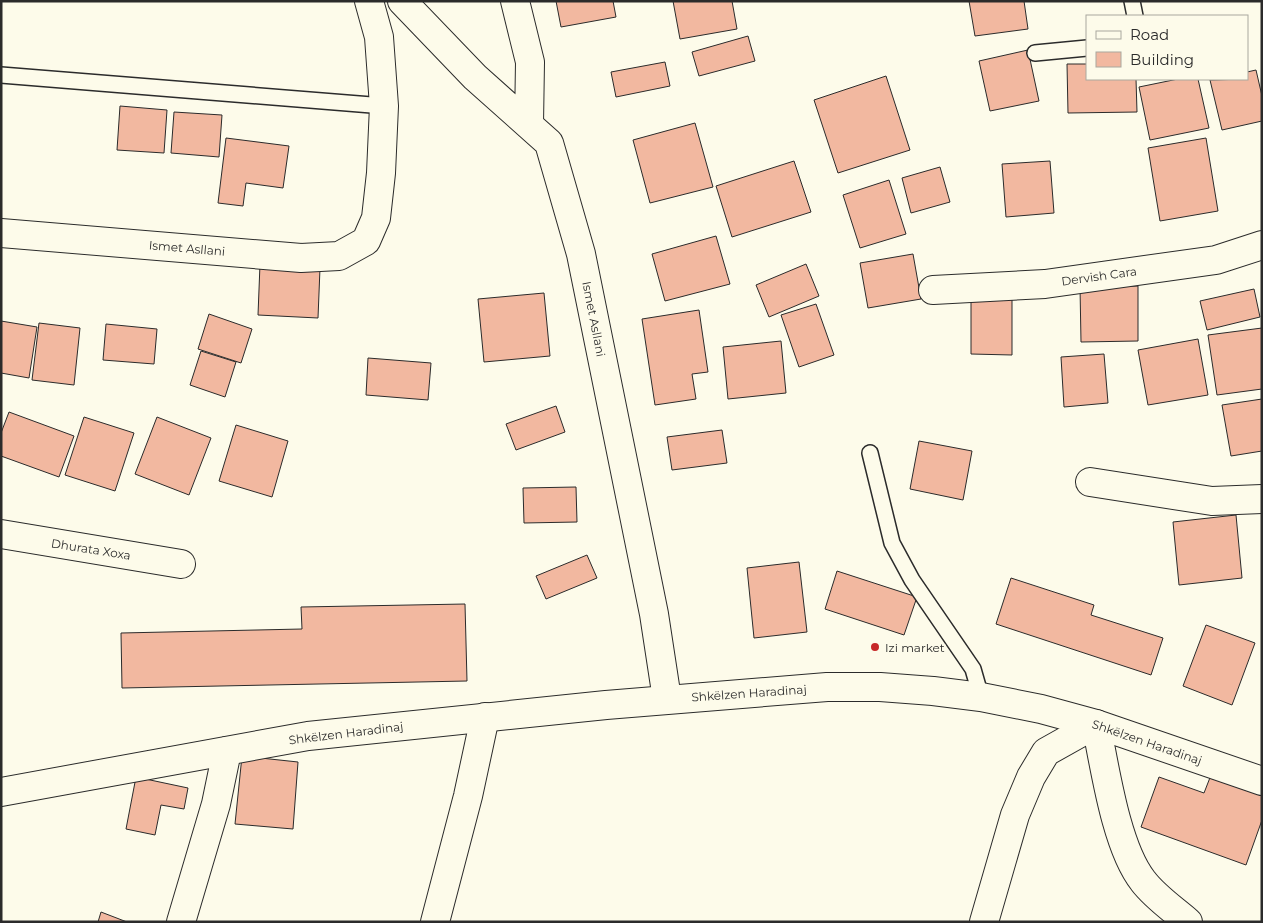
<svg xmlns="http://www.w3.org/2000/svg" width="1263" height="923" font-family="Montserrat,sans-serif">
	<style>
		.building { fill: #f2b8a0; stroke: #2b2b2b }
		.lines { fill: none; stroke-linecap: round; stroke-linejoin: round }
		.service-casing { stroke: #2b2b2b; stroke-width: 18 }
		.minor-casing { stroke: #2b2b2b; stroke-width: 30 }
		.tertiary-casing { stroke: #2b2b2b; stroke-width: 30 }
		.service { stroke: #fdfbea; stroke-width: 15 }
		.minor { stroke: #fdfbea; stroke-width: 28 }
		.tertiary { stroke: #fdfbea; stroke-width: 28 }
		.poi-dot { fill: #c62828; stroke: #fdfbea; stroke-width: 2 }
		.labels { text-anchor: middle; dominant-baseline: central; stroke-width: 4; stroke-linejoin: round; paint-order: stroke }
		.street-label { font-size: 12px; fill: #2b2b2b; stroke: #fdfbea }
		.poi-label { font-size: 12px; fill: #2b2b2b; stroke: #fdfbea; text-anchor: start }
	</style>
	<rect width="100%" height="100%" fill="#fdfbea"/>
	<!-- building -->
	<path class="building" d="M 556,1 L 613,1 L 616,17 L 561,27 Z
		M 673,1 L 732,1 L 737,29 L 680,39 Z
		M 969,1 L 1024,1 L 1028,29 L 975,36 Z
		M 748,36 L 755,61 L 699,76 L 692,52 Z
		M 1028,50 L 1039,101 L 990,111 L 979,61 Z
		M 665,62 L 670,86 L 616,97 L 611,72 Z
		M 1067,64 L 1087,64 L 1087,79 L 1136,79 L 1137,112 L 1068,113 Z
		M 1256,70 L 1262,96 L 1262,121 L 1222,130 L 1210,80 L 1247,79 L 1247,72 Z
		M 886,76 L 910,150 L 838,173 L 814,100 Z
		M 1178,79 L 1198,79 L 1209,128 L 1150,140 L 1139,87 Z
		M 120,106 L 167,110 L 164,153 L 117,150 Z
		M 174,112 L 222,115 L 219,157 L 171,153 Z
		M 695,123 L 713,187 L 650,203 L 633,140 Z
		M 226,138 L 289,146 L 283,188 L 246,183 L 243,206 L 218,203 Z
		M 1206,138 L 1218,211 L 1160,221 L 1148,148 Z
		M 794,161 L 811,212 L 732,237 L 716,186 Z
		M 1050,161 L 1054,213 L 1006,217 L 1002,164 Z
		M 940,167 L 950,202 L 911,213 L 902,178 Z
		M 889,180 L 906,234 L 860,248 L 843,195 Z
		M 716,236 L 730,284 L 665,301 L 652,254 Z
		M 913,254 L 921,299 L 868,308 L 860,263 Z
		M 260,264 L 320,268 L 318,318 L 258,315 Z
		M 806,264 L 819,296 L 769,317 L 756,285 Z
		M 1138,286 L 1138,341 L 1081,342 L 1080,287 Z
		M 1254,289 L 1260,317 L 1207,330 L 1200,301 Z
		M 544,293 L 550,356 L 484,362 L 478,299 Z
		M 971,293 L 1012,293 L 1012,355 L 971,354 Z
		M 816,304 L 834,355 L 799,367 L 781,315 Z
		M 699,310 L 708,372 L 692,374 L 696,399 L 655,405 L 642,319 Z
		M 209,314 L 252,329 L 241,363 L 198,349 Z
		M 1,321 L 37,327 L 29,378 L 1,373 Z
		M 39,323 L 80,328 L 74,385 L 32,380 Z
		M 106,324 L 157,329 L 154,364 L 103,360 Z
		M 1262,328 L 1262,389 L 1217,395 L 1208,335 Z
		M 1198,339 L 1208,395 L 1148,405 L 1138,350 Z
		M 781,341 L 786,393 L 728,399 L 723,347 Z
		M 201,351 L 236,362 L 225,397 L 190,385 Z
		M 1104,354 L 1108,403 L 1064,407 L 1061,357 Z
		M 368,358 L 431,363 L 428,400 L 366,395 Z
		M 1262,399 L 1262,451 L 1231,456 L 1222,405 Z
		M 556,406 L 565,432 L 516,450 L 506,424 Z
		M 9,412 L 74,436 L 59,477 L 1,456 L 1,433 Z
		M 84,417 L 134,433 L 115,491 L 65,475 Z
		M 157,417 L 211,438 L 189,495 L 135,474 Z
		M 236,425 L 288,441 L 272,497 L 219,481 Z
		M 722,430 L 727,463 L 672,470 L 667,437 Z
		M 919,441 L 972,451 L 963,500 L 910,489 Z
		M 576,487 L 577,522 L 524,523 L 523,488 Z
		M 1236,515 L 1242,578 L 1179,585 L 1173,522 Z
		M 587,555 L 597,578 L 546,599 L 536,576 Z
		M 799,562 L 807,632 L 754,638 L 747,568 Z
		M 837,571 L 917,597 L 904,635 L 825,609 Z
		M 1011,578 L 1094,605 L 1091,615 L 1163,638 L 1151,675 L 996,624 Z
		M 465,604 L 467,681 L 122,688 L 121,633 L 302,629 L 301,607 Z
		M 1206,625 L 1255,643 L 1232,705 L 1183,686 Z
		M 242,756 L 298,762 L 293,829 L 235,824 Z
		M 1211,775 L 1262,794 L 1262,820 L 1246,865 L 1141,827 L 1159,777 L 1204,793 Z
		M 136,777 L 188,788 L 184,809 L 161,805 L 155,835 L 126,829 Z
		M 101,912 L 127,922 L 98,922 Z"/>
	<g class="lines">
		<defs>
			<path id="service" d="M 1132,1 L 1135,16
				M 1035,53 L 1087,48
				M 1,75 L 384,106
				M 870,453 L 892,543 L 912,580 L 973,669 L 981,697"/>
			<path id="minor" d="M 402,1 L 475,77 L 549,143 L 581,254 L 654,614 L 667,699
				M 515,1 L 530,62 L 529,124
				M 1,233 L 301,258 L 339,256 L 366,241 L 376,218 L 381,173 L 384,106 L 379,37 L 369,1
				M 933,290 L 1045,284 L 1216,260 L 1262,245
				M 1090,482 L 1212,501 L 1262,499
				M 1,534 L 181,564
				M 181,922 L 216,804 L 227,751
				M 435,922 L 468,796 L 485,717
				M 984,922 L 1015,815 L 1031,777 L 1046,752 L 1096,724 C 1105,768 1116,847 1143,881 C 1155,897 1173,909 1188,922"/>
			<path id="tertiary" d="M 1,792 L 308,736 L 606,705 L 827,687 L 880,687 L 933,691 L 981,697 L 1041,709 L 1096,724 L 1262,781"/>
		</defs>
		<!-- service casing -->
		<use href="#service" class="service-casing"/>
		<!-- minor casing -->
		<use href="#minor" class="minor-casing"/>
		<!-- tertiary casing -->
		<use href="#tertiary" class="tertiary-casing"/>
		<!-- service -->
		<use href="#service" class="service"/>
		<!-- minor -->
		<use href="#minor" class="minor"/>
		<!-- tertiary -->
		<use href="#tertiary" class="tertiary"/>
	</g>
	<!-- markers -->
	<circle class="poi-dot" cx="875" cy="647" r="5"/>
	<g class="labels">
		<!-- street labels -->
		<g class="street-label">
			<text transform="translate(187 248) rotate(5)">Ismet Asllani</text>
			<text transform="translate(1099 276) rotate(-8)">Dervish Cara</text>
			<text transform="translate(594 319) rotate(79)">Ismet Asllani</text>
			<text transform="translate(91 549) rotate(9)">Dhurata Xoxa</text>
			<text transform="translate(749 693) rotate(-4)">Shkëlzen Haradinaj</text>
			<text transform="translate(346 733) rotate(-7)">Shkëlzen Haradinaj</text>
			<text transform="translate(1147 742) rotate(19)">Shkëlzen Haradinaj</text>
		</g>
		<!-- poi labels -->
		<g class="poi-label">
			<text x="885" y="647">Izi market</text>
		</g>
	</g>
	<!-- border -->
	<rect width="1263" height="923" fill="none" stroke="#2b2b2b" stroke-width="5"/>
	<!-- legend -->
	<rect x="1086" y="15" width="162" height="65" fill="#fdfbea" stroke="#a9a89e"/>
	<rect x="1096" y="31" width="25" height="8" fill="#fdfbea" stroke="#a9a89e"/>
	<text x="1130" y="40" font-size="15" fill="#2b2b2b">Road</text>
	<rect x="1096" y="52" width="25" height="15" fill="#f2b8a0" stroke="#a9a89e"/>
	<text x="1130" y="65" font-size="15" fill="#2b2b2b">Building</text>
</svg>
